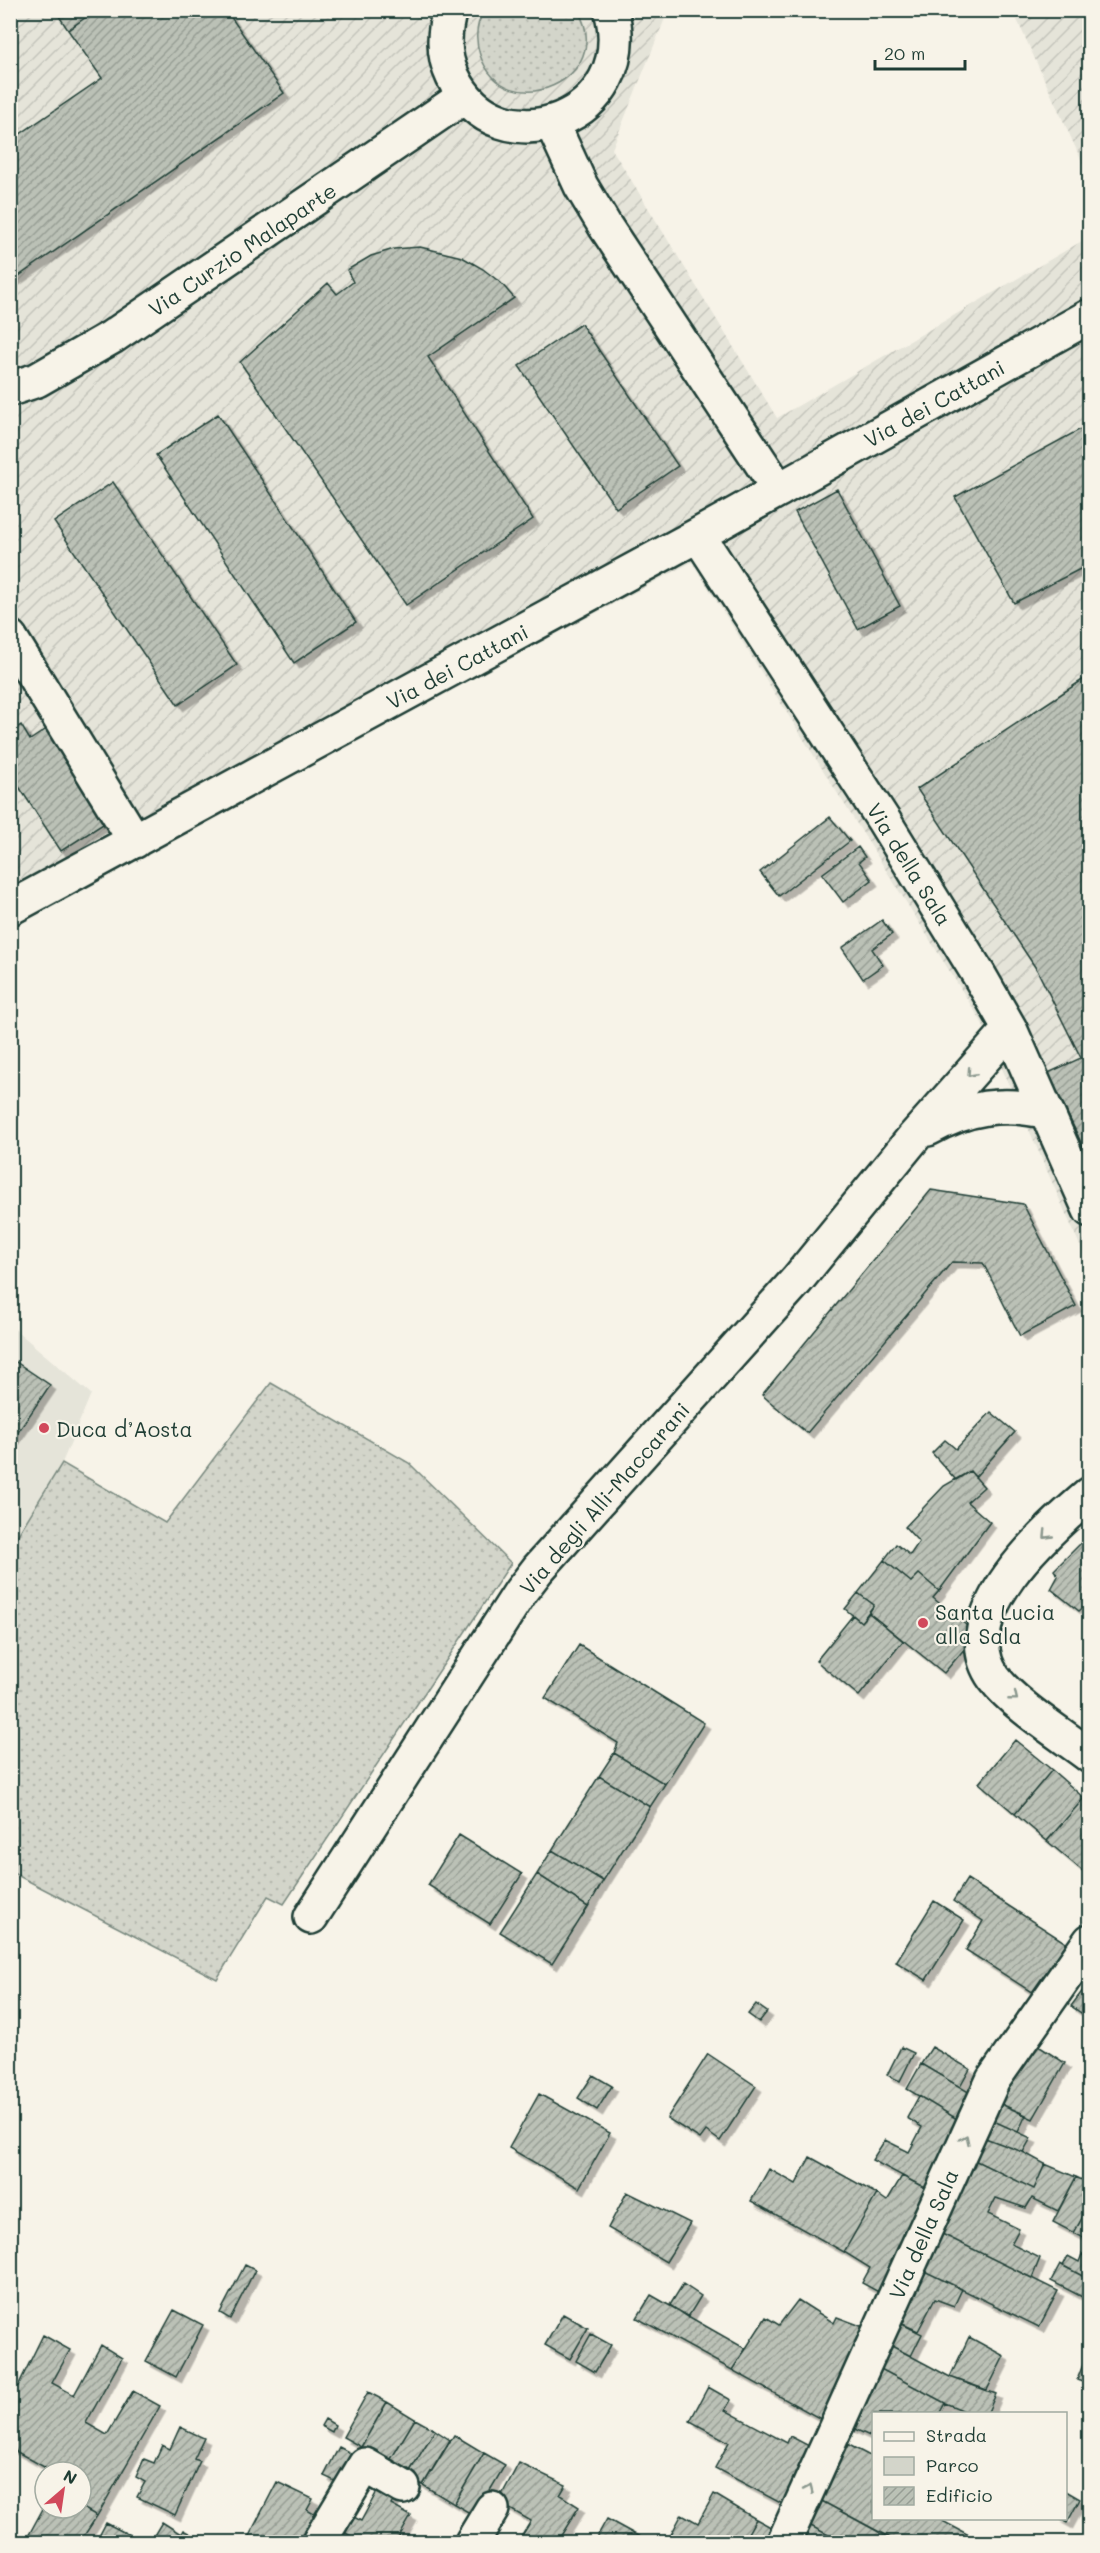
<svg xmlns="http://www.w3.org/2000/svg" width="1100" height="2553" font-family="Mali,sans-serif">
	<style>
		.built { fill: #e5e4d9 }
		.industrial { fill: url(#industrial-furrows) }
		.green { fill: url(#green-dots); stroke: #79897f; stroke-width: 1.5 }
		.building { fill: url(#building-hatch); stroke: #1f3d34; stroke-width: 1.5; filter: url(#shadow) }
		.lines { fill: none; stroke-linecap: round; stroke-linejoin: round }
		.minor-casing { stroke: #1f3d34; stroke-width: 38 }
		.tertiary-casing { stroke: #1f3d34; stroke-width: 38 }
		.minor { stroke: #f7f3e8; stroke-width: 33 }
		.tertiary { stroke: #f7f3e8; stroke-width: 33 }
		.oneway { stroke: #8b988e }
		.poi-dot { fill: #d1495b; stroke: #f7f3e8; stroke-width: 2 }
		.labels { text-anchor: middle; dominant-baseline: central; stroke-width: 4.5; stroke-linejoin: round; paint-order: stroke }
		.street-label { font-size: 21px; fill: #1f3d34; stroke: #f7f3e8 }
		.poi-label { font-size: 21px; fill: #1f3d34; stroke: #f7f3e8; text-anchor: start }
	</style>
	<defs>
		<pattern id="industrial-furrows" width="10" height="10" patternUnits="userSpaceOnUse" patternTransform="scale(1.5)"><rect width="10" height="10" fill="#e5e4d9"/><path d="M-1 1l2-2M0 10L10 0M9 11l2-2" fill="none" stroke="#c4c4bb"/></pattern>
		<pattern id="green-dots" width="8" height="8" patternUnits="userSpaceOnUse" patternTransform="scale(1.5)"><rect width="8" height="8" fill="#d3d5ca"/><path d="M2 2h.1M6 6h.1" fill="none" stroke="#b5b8ae" stroke-width="1.8" stroke-linecap="round"/></pattern>
		<pattern id="building-hatch" width="6" height="6" patternUnits="userSpaceOnUse" patternTransform="scale(1.5)"><rect width="6" height="6" fill="#bbc1b6"/><path d="M-1 1l2-2M0 6l6-6M5 7l2-2" fill="none" stroke="#979e95"/></pattern>
		<filter id="shadow"><feDropShadow dx="5.5" dy="5.5" stdDeviation="0" flood-color="#0004"/></filter>
	</defs>
	<rect width="100%" height="100%" fill="#f7f3e8"/>
	<filter id="ink" filterUnits="userSpaceOnUse"><feTurbulence type="fractalNoise" baseFrequency=".0167" numOctaves="2"/><feDisplacementMap in="SourceGraphic" scale="12" xChannelSelector="R" yChannelSelector="G"/><feConvolveMatrix kernelMatrix="1 2 1 2 8 2 1 2 1" color-interpolation-filters="sRGB"/></filter>
	<g filter="url(#ink)">
		<!-- built -->
		<path class="built" d="M 11,1326 L 91,1394 L 62,1463 L 11,1546 Z"/>
		<!-- industrial -->
		<path class="industrial" d="M 11,11 L 668,11 L 612,149 L 777,418 L 1089,237 L 1089,1266 L 981,1021 L 692,562 L 11,923 Z
			M 1013,11 L 1089,11 L 1089,177 Z"/>
		<!-- green -->
		<path class="green" d="M 484,11 L 578,11 C 617,77 506,129 480,55 C 475,40 476,24 484,11 Z
			M 271,1383 L 409,1463 L 511,1563 L 284,1904 L 268,1896 L 217,1979 L 11,1872 L 11,1546 L 62,1463 L 165,1523 Z"/>
		<!-- building -->
		<path class="building" d="M 55,10 L 96,10 L 68,30 Z
			M 96,10 L 193,10 L 198,17 L 206,10 L 226,10 L 284,93 L 10,282 L 10,141 L 102,78 L 68,30 Z
			M 420,247 L 462,257 L 483,269 L 501,283 L 514,298 L 428,357 L 533,519 L 406,605 L 240,362 L 328,283 L 337,294 L 353,282 L 347,270 L 371,256 L 394,249 Z
			M 581,324 L 678,466 L 616,508 L 519,366 Z
			M 218,414 L 356,622 L 294,663 L 156,455 Z
			M 1090,424 L 1090,564 L 1014,603 L 955,497 Z
			M 113,482 L 237,665 L 178,705 L 54,522 Z
			M 837,489 L 900,606 L 858,629 L 795,512 Z
			M 1090,675 L 1090,1161 L 1048,1073 L 1081,1058 L 1037,970 L 917,789 Z
			M 21,725 L 30,740 L 51,726 L 111,819 L 61,851 L 10,773 L 10,732 Z
			M 830,817 L 850,841 L 779,896 L 760,872 Z
			M 858,847 L 865,857 L 859,862 L 872,880 L 843,902 L 822,874 Z
			M 882,920 L 892,934 L 872,949 L 883,965 L 863,979 L 842,948 Z
			M 931,1190 L 1023,1204 L 1076,1306 L 1020,1336 L 983,1263 L 952,1262 L 807,1433 L 762,1395 Z
			M 10,1358 L 50,1385 L 10,1444 Z
			M 991,1412 L 1015,1432 L 975,1477 L 970,1471 L 956,1480 L 932,1453 L 945,1440 L 956,1449 Z
			M 970,1471 L 984,1487 L 967,1502 L 990,1522 L 939,1591 L 919,1574 L 911,1582 L 884,1560 L 896,1544 L 910,1555 L 919,1542 L 905,1527 L 944,1486 Z
			M 1090,1534 L 1090,1601 L 1079,1611 L 1051,1589 L 1058,1576 L 1054,1570 Z
			M 884,1560 L 911,1582 L 919,1574 L 939,1591 L 933,1598 L 977,1634 L 944,1673 L 869,1613 L 874,1605 L 858,1593 Z
			M 858,1593 L 874,1605 L 861,1622 L 845,1609 Z
			M 869,1613 L 903,1641 L 859,1696 L 816,1661 L 853,1615 L 861,1622 Z
			M 579,1645 L 704,1723 L 665,1784 L 614,1753 L 618,1743 L 545,1698 Z
			M 1015,1740 L 1052,1770 L 1015,1814 L 979,1783 Z
			M 614,1753 L 665,1784 L 650,1807 L 599,1776 Z
			M 1052,1770 L 1084,1798 L 1047,1841 L 1015,1814 Z
			M 599,1776 L 650,1807 L 603,1881 L 552,1850 Z
			M 1084,1798 L 1090,1802 L 1090,1868 L 1085,1873 L 1047,1841 Z
			M 459,1835 L 522,1874 L 490,1924 L 428,1885 Z
			M 552,1850 L 603,1881 L 588,1907 L 537,1874 Z
			M 537,1874 L 588,1907 L 552,1964 L 500,1932 Z
			M 967,1879 L 1066,1943 L 1036,1995 L 966,1950 L 983,1921 L 953,1901 Z
			M 934,1901 L 964,1920 L 926,1980 L 896,1962 Z
			M 1090,1981 L 1090,2019 L 1071,2006 Z
			M 756,2004 L 767,2012 L 759,2022 L 748,2014 Z
			M 1029,2040 L 1065,2063 L 1033,2119 L 992,2100 Z
			M 901,2047 L 914,2053 L 900,2081 L 887,2075 Z
			M 932,2047 L 970,2069 L 960,2087 L 921,2064 Z
			M 708,2054 L 756,2086 L 720,2141 L 706,2131 L 700,2139 L 667,2118 Z
			M 921,2064 L 972,2094 L 957,2119 L 907,2089 Z
			M 593,2075 L 612,2086 L 597,2110 L 578,2098 Z
			M 539,2094 L 610,2133 L 579,2188 L 509,2148 Z
			M 919,2096 L 957,2119 L 931,2191 L 872,2160 L 885,2140 L 909,2152 L 922,2127 L 907,2118 Z
			M 992,2100 L 1026,2115 L 1018,2132 L 985,2117 Z
			M 985,2117 L 1031,2138 L 1023,2152 L 977,2135 Z
			M 977,2135 L 1023,2152 L 1045,2164 L 1034,2189 L 966,2156 Z
			M 966,2156 L 1034,2189 L 1045,2164 L 1076,2177 L 1058,2211 L 1032,2198 L 1026,2208 L 996,2198 L 988,2214 L 1019,2229 L 1011,2244 L 1040,2258 L 1032,2278 L 936,2231 Z
			M 810,2157 L 877,2194 L 844,2252 L 751,2201 L 769,2169 L 796,2184 Z
			M 902,2176 L 931,2191 L 882,2294 L 862,2283 L 870,2268 L 844,2252 L 877,2194 L 887,2201 Z
			M 1076,2177 L 1090,2184 L 1090,2203 L 1074,2233 L 1053,2222 Z
			M 627,2192 L 690,2223 L 666,2262 L 608,2228 Z
			M 1090,2203 L 1090,2241 L 1074,2233 Z
			M 936,2231 L 1058,2291 L 1039,2327 L 920,2269 Z
			M 1082,2254 L 1090,2258 L 1090,2280 L 1063,2266 L 1068,2256 L 1079,2262 Z
			M 1060,2264 L 1090,2280 L 1090,2301 L 1051,2281 Z
			M 245,2265 L 255,2270 L 230,2319 L 220,2313 Z
			M 920,2269 L 962,2289 L 954,2306 L 935,2299 L 918,2331 L 896,2321 Z
			M 683,2284 L 701,2296 L 688,2317 L 670,2305 Z
			M 651,2295 L 746,2349 L 732,2370 L 637,2318 Z
			M 798,2300 L 834,2323 L 837,2317 L 869,2329 L 828,2423 L 732,2370 L 766,2317 L 779,2325 Z
			M 174,2310 L 203,2325 L 176,2377 L 146,2361 Z
			M 563,2314 L 588,2328 L 570,2359 L 545,2345 Z
			M 896,2321 L 922,2334 L 911,2356 L 886,2343 Z
			M 591,2334 L 611,2345 L 595,2372 L 576,2361 Z
			M 43,2335 L 70,2350 L 52,2383 L 74,2395 L 101,2345 L 122,2358 L 86,2423 L 107,2435 L 133,2391 L 160,2406 L 97,2516 L 81,2507 L 81,2472 L 53,2472 L 10,2448 L 10,2382 L 18,2386 Z
			M 969,2337 L 1004,2356 L 987,2390 L 950,2377 Z
			M 886,2343 L 950,2377 L 996,2394 L 987,2414 L 972,2414 L 945,2403 L 875,2366 Z
			M 1086,2357 L 1090,2359 L 1090,2385 L 1077,2380 Z
			M 875,2366 L 945,2403 L 939,2414 L 874,2414 L 874,2438 L 848,2426 Z
			M 708,2387 L 731,2400 L 725,2410 L 787,2443 L 790,2436 L 813,2448 L 786,2506 L 715,2468 L 729,2442 L 690,2421 Z
			M 368,2392 L 387,2402 L 361,2447 L 343,2437 Z
			M 387,2402 L 415,2419 L 388,2464 L 361,2447 Z
			M 325,2419 L 335,2425 L 332,2432 L 321,2426 Z
			M 415,2419 L 435,2430 L 407,2476 L 388,2464 Z
			M 180,2427 L 204,2438 L 194,2459 L 200,2461 L 175,2515 L 137,2497 L 145,2482 L 136,2477 L 144,2459 L 154,2463 L 162,2445 L 170,2449 Z
			M 435,2430 L 450,2440 L 423,2485 L 407,2476 Z
			M 454,2435 L 484,2453 L 454,2504 L 423,2485 Z
			M 845,2443 L 874,2458 L 874,2518 L 937,2518 L 982,2542 L 898,2542 L 818,2499 Z
			M 339,2447 L 362,2459 L 327,2497 L 335,2481 L 324,2476 Z
			M 484,2453 L 505,2465 L 475,2516 L 454,2504 Z
			M 519,2463 L 566,2485 L 560,2495 L 579,2507 L 557,2542 L 518,2542 L 531,2521 L 498,2502 Z
			M 277,2482 L 313,2499 L 307,2510 L 321,2518 L 307,2542 L 246,2542 Z
			M 380,2486 L 396,2496 L 391,2505 L 411,2516 L 396,2542 L 362,2542 L 338,2529 L 347,2513 L 361,2521 Z
			M 1066,2491 L 1080,2499 L 1067,2523 L 1058,2518 L 1066,2518 Z
			M 714,2494 L 756,2519 L 743,2542 L 667,2542 L 682,2514 L 698,2523 Z
			M 818,2499 L 888,2537 L 885,2542 L 842,2542 L 805,2523 Z
			M 45,2505 L 45,2508 L 81,2507 L 97,2516 L 80,2542 L 25,2542 Z
			M 607,2519 L 649,2542 L 594,2542 Z
			M 756,2519 L 782,2533 L 777,2542 L 743,2542 Z
			M 162,2522 L 181,2534 L 176,2542 L 150,2542 Z
			M 106,2523 L 143,2542 L 96,2542 Z
			M 805,2523 L 842,2542 L 795,2542 Z
			M 338,2529 L 362,2542 L 330,2542 Z
			M 183,2530 L 205,2542 L 176,2542 Z"/>
		<g class="lines">
			<defs>
				<path id="minor" d="M 552,123 L 581,186 L 605,226 L 779,490
					M 698,535 L 884,821 L 979,975 L 1010,1029 L 1090,1210
					M 10,637 L 135,841
					M 10,908 L 698,535 L 1090,316
					M 928,1129 C 967,1107 1003,1101 1047,1112
					M 1090,1494 C 1048,1530 949,1616 994,1678 C 1014,1705 1061,1734 1090,1756
					M 311,1917 L 521,1591 L 538,1569 L 797,1280 L 914,1137 L 1010,1029
					M 319,2542 L 365,2465 L 403,2487
					M 472,2542 L 492,2509
					M 784,2542 L 993,2080 L 1090,1941"/>
				<path id="tertiary" d="M 450,10 C 443,33 443,56 453,77 C 498,171 641,118 611,10
					M 10,389 L 37,380 L 112,337 L 465,96"/>
			</defs>
			<!-- minor casing -->
			<use href="#minor" class="minor-casing"/>
			<!-- tertiary casing -->
			<use href="#tertiary" class="tertiary-casing"/>
			<!-- minor -->
			<use href="#minor" class="minor"/>
			<!-- tertiary -->
			<use href="#tertiary" class="tertiary"/>
		</g>
		<!-- one-way arrows -->
		<defs><path id="oneway-chevron" d="M-2-3.5L2.5 0L-2 3.5" fill="none" stroke-width="1.6" stroke-linecap="round" stroke-linejoin="round" transform="scale(1.5)"/></defs>
		<g class="oneway">
			<use href="#oneway-chevron" transform="translate(971 1073) rotate(132)"/>
			<use href="#oneway-chevron" transform="translate(1047 1535) rotate(134)"/>
			<use href="#oneway-chevron" transform="translate(1014 1697) rotate(39)"/>
			<use href="#oneway-chevron" transform="translate(965 2139) rotate(-65)"/>
			<use href="#oneway-chevron" transform="translate(809 2489) rotate(-66)"/>
		</g>
	</g>
	<!-- markers -->
	<g class="poi-dot">
		<circle cx="44" cy="1428" r="6"/>
		<circle cx="923" cy="1623" r="6"/>
	</g>
	<g class="labels">
		<!-- street labels -->
		<g class="street-label">
			<text transform="translate(242 249) rotate(-34)">Via Curzio Malaparte</text>
			<text transform="translate(934 403) rotate(-29)">Via dei Cattani</text>
			<text transform="translate(457 666) rotate(-28)">Via dei Cattani</text>
			<text transform="translate(910 864) rotate(58)">Via della Sala</text>
			<text transform="translate(604 1498) rotate(-49)">Via degli Alli-Maccarani</text>
			<text transform="translate(923 2234) rotate(-66)">Via della Sala</text>
		</g>
		<!-- poi labels -->
		<g class="poi-label">
			<text x="56" y="1428">Duca d’Aosta</text>
			<text x="935" y="1611">Santa Lucia<tspan x="935" dy="24">alla Sala</tspan></text>
		</g>
	</g>
	<!-- margin -->
	<rect width="1100" height="2553" fill="none" stroke="#f7f3e8" stroke-width="36"/>
	<rect x="18" y="18" width="1064" height="2517" fill="none" stroke="#1f3d34" stroke-width="2" filter="url(#ink)"/>
	<!-- legend -->
	<rect x="872" y="2412" width="195" height="108" fill="#f7f3e8" stroke="#a1aaa0" stroke-width="1.5"/>
	<rect x="884" y="2432" width="30" height="9" fill="#f7f3e8" stroke="#a1aaa0" stroke-width="1.5"/>
	<text x="926" y="2442" font-size="18" fill="#1f3d34">Strada</text>
	<rect x="884" y="2457" width="30" height="18" fill="#d3d5ca" stroke="#a1aaa0" stroke-width="1.5"/>
	<text x="926" y="2472" font-size="18" fill="#1f3d34">Parco</text>
	<rect x="884" y="2487" width="30" height="18" fill="url(#building-hatch)" stroke="#a1aaa0" stroke-width="1.5"/>
	<text x="926" y="2502" font-size="18" fill="#1f3d34">Edificio</text>
	<!-- north arrow -->
	<g transform="translate(63 2490) rotate(29)"><circle r="28" fill="#f7f3e8" stroke="#a1aaa0" stroke-width="1.5"/>
	<path d="M0-4.5L10 22L0 15L-10 22Z" fill="#d1495b"/>
	<text y="-9" font-size="16" font-weight="bold" text-anchor="middle" fill="#1f3d34">N</text>
	</g>
	<!-- scale -->
	<path d="M875 60v9h90v-9" fill="none" stroke="#1f3d34" stroke-width="3"/>
	<text x="884" y="60" font-size="18" fill="#1f3d34" stroke="#f7f3e8" stroke-width="4.5" paint-order="stroke">20 m</text>
</svg>
